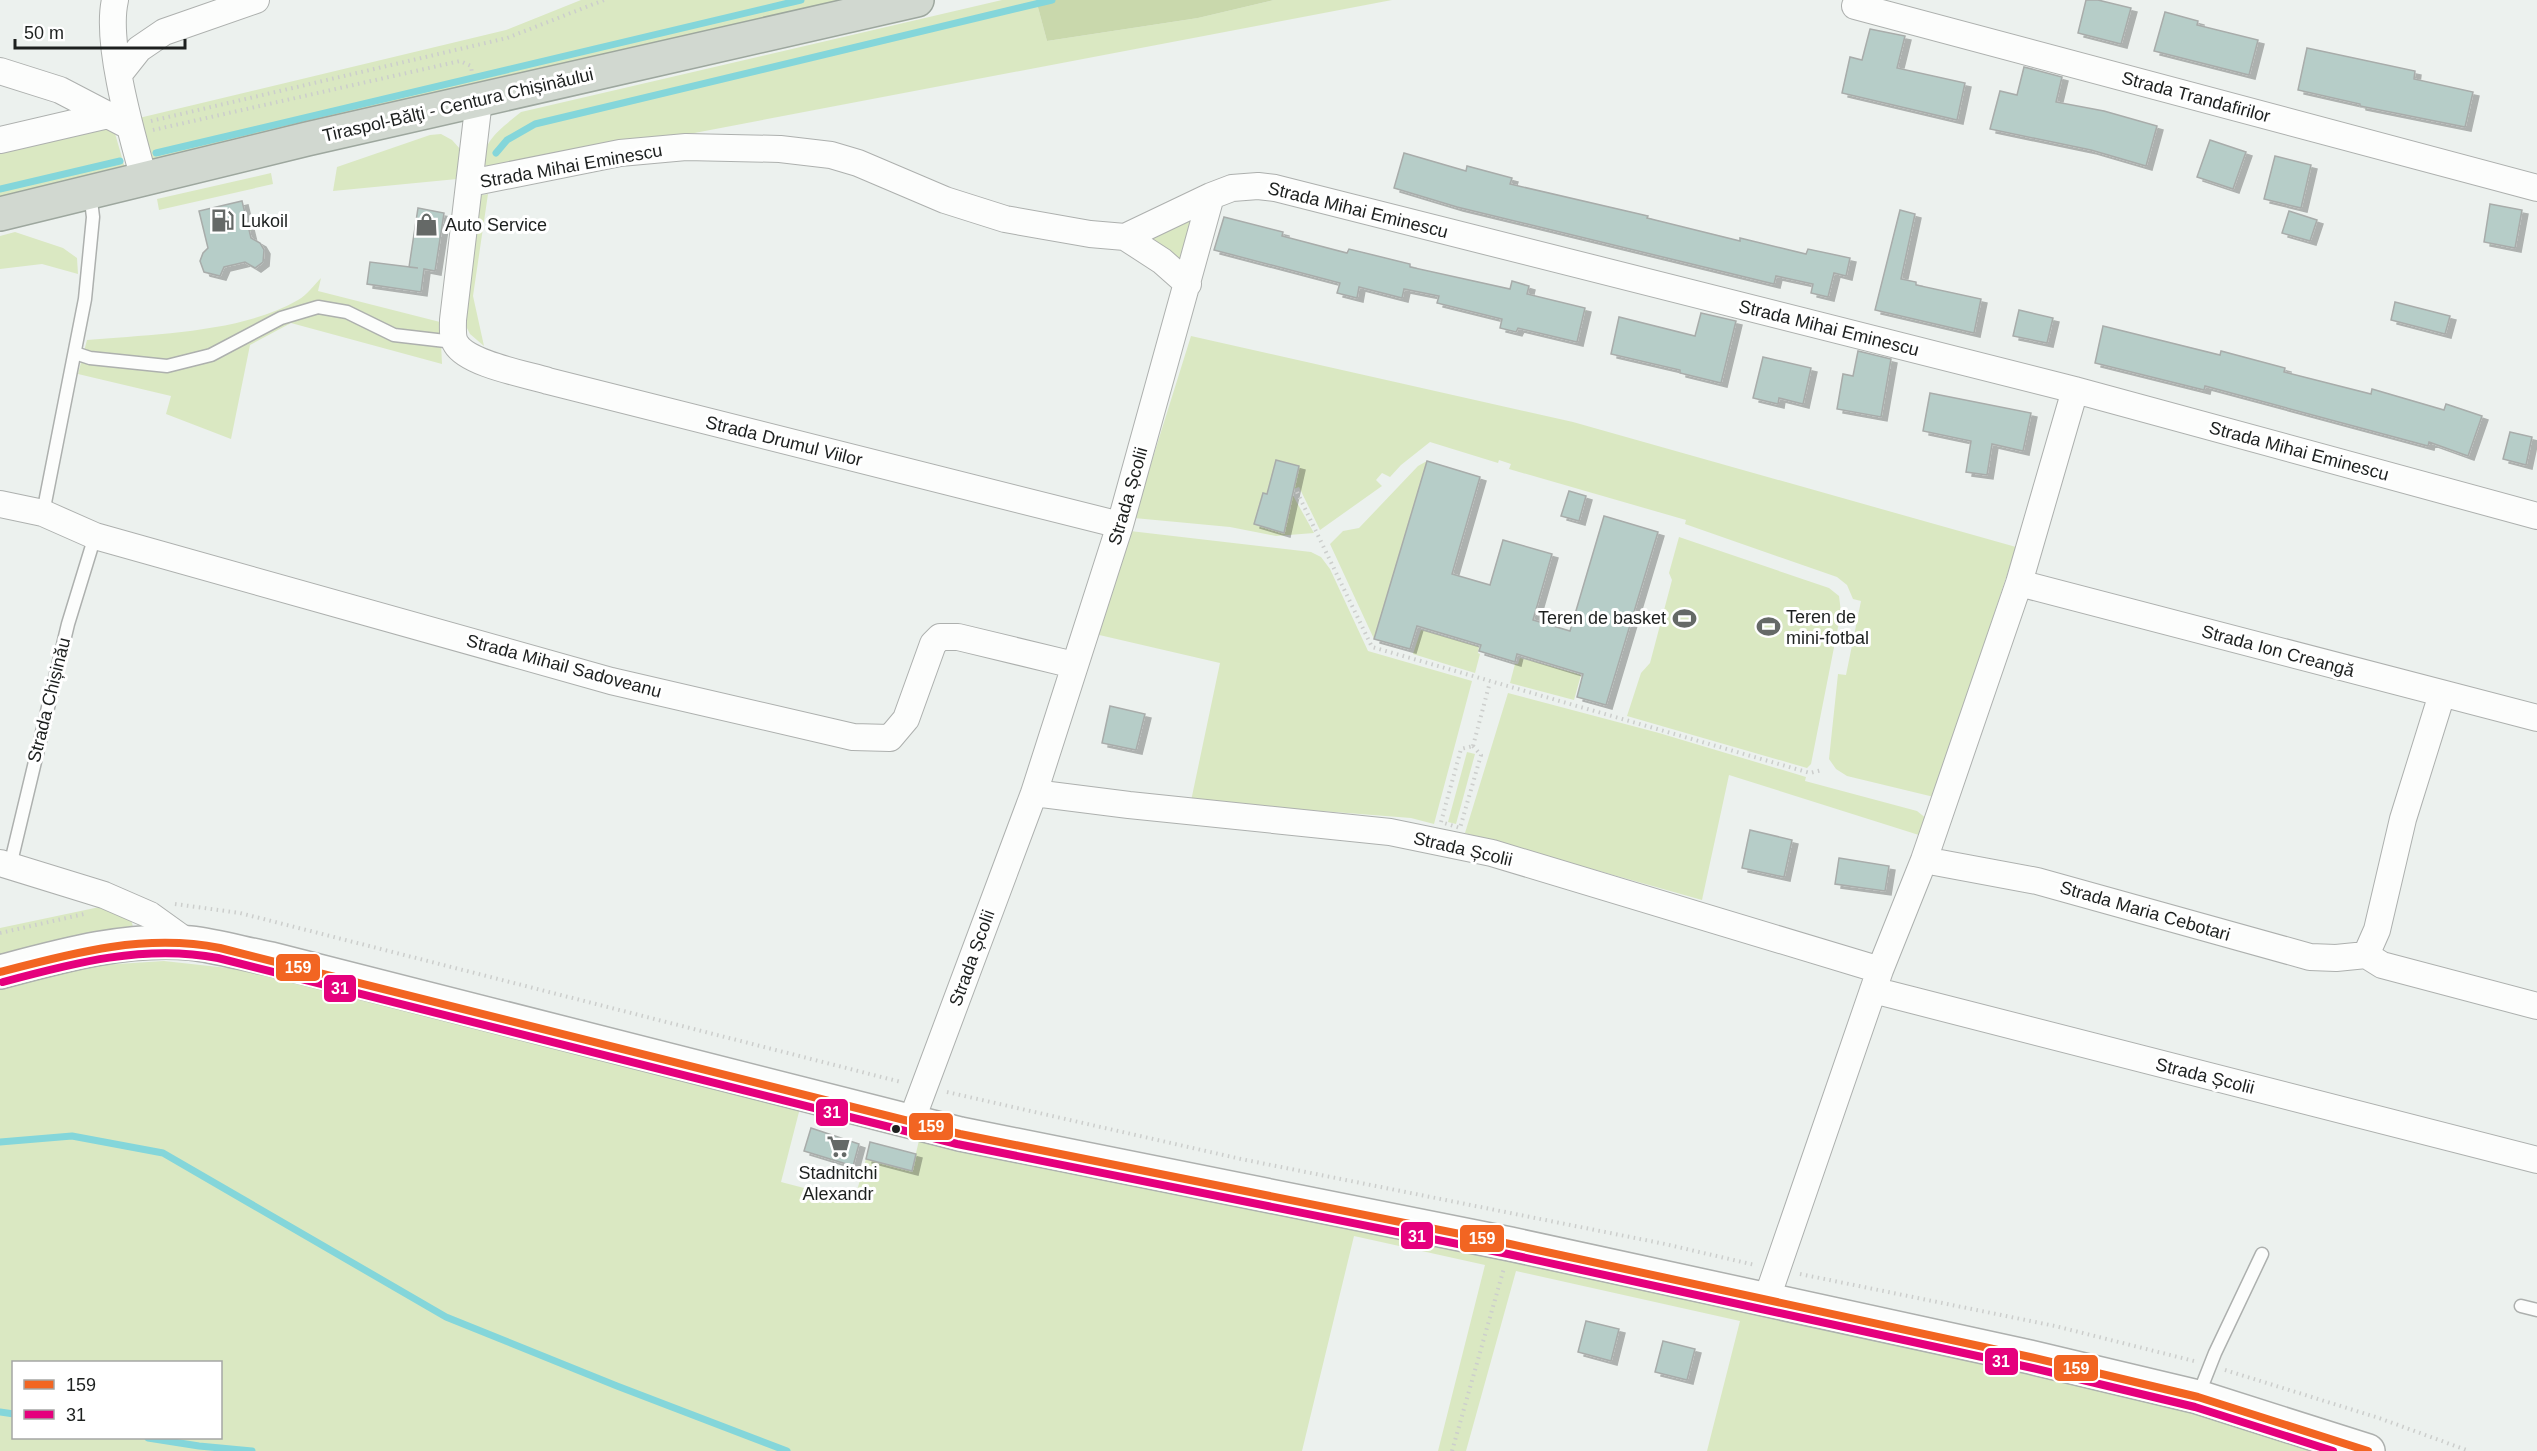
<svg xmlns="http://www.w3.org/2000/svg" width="2537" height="1451" font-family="Arial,sans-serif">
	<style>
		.green { fill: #dae8c2; fill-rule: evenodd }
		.forest { fill: #c9d8ac }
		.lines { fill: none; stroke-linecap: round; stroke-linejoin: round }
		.stream { stroke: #84d6da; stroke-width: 7 }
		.building { fill: #b6cdc8; stroke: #a8acaa; stroke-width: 1.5; filter: url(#shadow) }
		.lane-casing { stroke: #adb0ae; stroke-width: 15 }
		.street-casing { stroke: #adb0ae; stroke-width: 28 }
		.secondary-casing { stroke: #adb0ae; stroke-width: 36 }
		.highway-casing { stroke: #9da79e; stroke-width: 36 }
		.path { stroke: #cccecc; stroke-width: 4; stroke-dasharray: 1.5 4.5; stroke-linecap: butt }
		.lane { stroke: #fcfdfc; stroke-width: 12 }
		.street { stroke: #fcfdfc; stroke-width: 26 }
		.secondary { stroke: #fcfdfc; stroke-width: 33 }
		.highway { stroke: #d1d8d0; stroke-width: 33 }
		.bus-1-casing { stroke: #fff; stroke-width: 12 }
		.bus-2-casing { stroke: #fff; stroke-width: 12 }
		.bus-1 { stroke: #f26522; stroke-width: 8 }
		.bus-2 { stroke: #e5007d; stroke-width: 8 }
		.bus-dot { fill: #1d201f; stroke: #fff; stroke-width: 2 }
		.labels { text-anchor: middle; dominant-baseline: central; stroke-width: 6; stroke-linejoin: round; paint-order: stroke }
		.street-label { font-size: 18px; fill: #1d201f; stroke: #fff }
		.poi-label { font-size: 18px; fill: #1d201f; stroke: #fff; text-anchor: start }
		.line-badge { stroke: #fff; stroke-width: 2 }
		.badge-label { font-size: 16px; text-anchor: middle; font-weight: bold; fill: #fff }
	</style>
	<defs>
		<filter id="shadow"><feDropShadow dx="6" dy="4" stdDeviation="0" flood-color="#0004"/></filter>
	</defs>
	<rect width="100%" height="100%" fill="#ecf1ee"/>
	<!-- green -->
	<path class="green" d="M 581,0 L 867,0 L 153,167 L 139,118 L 506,30 Z
		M 1002,0 L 1036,0 L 1047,41 L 1198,18 L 1274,0 L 1392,0 L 495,171 L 482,163 C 484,139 503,127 521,112 Z
		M 112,123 L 127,175 L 0,206 L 0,150 Z
		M 441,134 L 452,140 L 461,150 L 457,179 L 333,191 L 337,167 L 430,135 Z
		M 271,173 L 273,184 L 159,210 L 157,199 Z
		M 488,194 L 473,296 L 484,346 L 470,334 L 463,320 L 477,196 Z
		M 1190,220 L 1194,227 L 1185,264 L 1146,243 L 1148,234 Z
		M 15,232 L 63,248 L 77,258 L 78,274 L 42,264 L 0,269 L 0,236 Z
		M 321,278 L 318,291 L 440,322 L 442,364 L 291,323 L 250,345 L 231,439 L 166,414 L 171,396 L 78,374 L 87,340 C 152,334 241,333 298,300 C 307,295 314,285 321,278 Z
		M 1191,336 L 1573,422 L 2016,547 L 1934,797 L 1847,776 L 1836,769 L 1829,759 L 1838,674 L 1846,675 L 1861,601 L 1853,599 L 1847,585 L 1837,577 L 1685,524 L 1686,520 L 1509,469 L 1511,464 L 1499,460 L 1498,463 L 1430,442 L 1401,465 L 1390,477 L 1382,473 L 1376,480 L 1382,486 L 1320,530 L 1299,487 L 1293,489 L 1291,492 L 1314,533 L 1276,536 L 1230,527 L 1134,518 Z
		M 1427,461 L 1374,639 L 1330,544 L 1343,531 L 1359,528 L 1418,466 Z
		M 1130,531 L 1311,552 L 1321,557 L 1330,569 L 1368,651 L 1472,681 L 1434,824 L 1411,818 L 1191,801 L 1220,663 L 1095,634 Z
		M 1679,537 L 1829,588 L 1839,596 L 1841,612 L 1811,764 L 1807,768 L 1627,716 L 1641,673 L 1650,663 L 1672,580 L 1669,573 Z
		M 1421,630 L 1479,647 L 1478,653 L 1480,654 L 1475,673 L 1413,654 Z
		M 1520,658 L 1581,675 L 1574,700 L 1510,683 L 1515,664 L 1518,664 Z
		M 1508,693 L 1659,733 L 1806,777 L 1805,781 L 1917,811 L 1927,819 L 1922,836 L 1729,775 L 1702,900 L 1465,833 Z
		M 1467,752 L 1475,754 L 1456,824 L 1448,822 Z
		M 109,905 L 131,919 L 134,931 L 0,961 L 0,928 Z
		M 164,961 L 246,970 L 800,1108 L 781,1182 L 854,1201 L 866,1159 L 912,1170 L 920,1136 L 2060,1374 L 2216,1418 L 2314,1451 L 1707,1451 L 1740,1321 L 1516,1271 L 1466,1451 L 1438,1451 L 1485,1265 L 1354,1236 L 1302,1451 L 0,1451 L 0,989 L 86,966 ZM 14,1362 L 220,1362 L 220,1438 L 14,1438 Z"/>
	<!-- forest -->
	<path class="forest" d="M 1036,0 L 1274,0 L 1198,18 L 1047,41 Z"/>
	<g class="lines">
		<!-- stream -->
		<path class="stream" d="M 156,153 L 801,0
			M 496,153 L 507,140 L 535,124 L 1052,0
			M 0,189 L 120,161
			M 0,1142 L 72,1136 L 163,1153 L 446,1317 L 617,1386 L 787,1451
			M 0,1412 L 14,1414
			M 148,1438 L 199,1446 L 252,1451"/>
	</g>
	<!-- building -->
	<path class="building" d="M 2086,0 L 2098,0 L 2131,8 L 2121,44 L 2078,33 Z
		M 2165,12 L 2198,21 L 2197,25 L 2258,40 L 2249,75 L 2154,51 Z
		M 1870,29 L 1905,36 L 1897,68 L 1965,83 L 1957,120 L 1842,93 L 1850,57 L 1862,60 Z
		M 2307,48 L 2415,71 L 2414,79 L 2473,92 L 2465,127 L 2360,106 L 2360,104 L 2298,90 Z
		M 2024,67 L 2062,77 L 2056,102 L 2104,111 L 2157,126 L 2146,166 L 2091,150 L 1990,129 L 2000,91 L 2017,95 Z
		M 2210,140 L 2246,152 L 2233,189 L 2197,177 Z
		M 1404,153 L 1466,171 L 1467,166 L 1512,178 L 1510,184 L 1648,216 L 1647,218 L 1740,241 L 1740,238 L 1806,254 L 1808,249 L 1850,258 L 1846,276 L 1834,273 L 1828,297 L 1811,293 L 1813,284 L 1776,276 L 1774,284 L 1457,207 L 1394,188 Z
		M 2275,156 L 2311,165 L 2301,208 L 2264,199 Z
		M 242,201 L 251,238 L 260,243 L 264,250 L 263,262 L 255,268 L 245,262 L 224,267 L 220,276 L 204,272 L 200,261 L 203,253 L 208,248 L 199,211 Z
		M 2490,204 L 2522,210 L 2515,248 L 2484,242 Z
		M 418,208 L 444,213 L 435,271 L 424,269 L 421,292 L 367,284 L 370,262 L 418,268 L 409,267 Z
		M 1900,210 L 1915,214 L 1901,279 L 1916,282 L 1916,285 L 1981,299 L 1974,333 L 1875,310 Z
		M 2289,211 L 2317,220 L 2310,241 L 2282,233 Z
		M 1224,217 L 1283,232 L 1282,236 L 1347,253 L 1349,249 L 1410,264 L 1410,267 L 1510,289 L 1512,281 L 1529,286 L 1527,294 L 1585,308 L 1577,342 L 1518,328 L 1516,332 L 1500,328 L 1502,319 L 1437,303 L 1439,296 L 1404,289 L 1402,298 L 1359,287 L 1357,298 L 1337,293 L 1340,283 L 1214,250 Z
		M 2395,302 L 2450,316 L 2445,334 L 2391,320 Z
		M 2019,310 L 2053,318 L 2047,343 L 2013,336 Z
		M 1701,313 L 1736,321 L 1721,383 L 1680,373 L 1680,370 L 1611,354 L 1619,317 L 1695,336 Z
		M 2103,326 L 2220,355 L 2221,351 L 2285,368 L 2284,372 L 2371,394 L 2372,389 L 2444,410 L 2446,404 L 2482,416 L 2468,456 L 2429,442 L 2428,446 L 2205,386 L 2204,390 L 2095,363 Z
		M 1858,351 L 1891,359 L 1881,417 L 1837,409 L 1843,374 L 1853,376 Z
		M 1763,357 L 1811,368 L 1803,404 L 1779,398 L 1778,404 L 1753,398 Z
		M 1930,393 L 2031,413 L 2023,451 L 1992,444 L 1987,475 L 1966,472 L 1971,441 L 1923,431 Z
		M 2510,432 L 2532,437 L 2526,465 L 2503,459 Z
		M 1276,460 L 1299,466 L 1284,533 L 1254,524 L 1263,493 L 1267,494 Z
		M 1427,461 L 1480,477 L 1452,574 L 1490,585 L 1503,540 L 1552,554 L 1533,620 L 1570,631 L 1604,516 L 1658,532 L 1606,705 L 1577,697 L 1583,674 L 1517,654 L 1515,662 L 1479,651 L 1481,645 L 1417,626 L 1410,649 L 1374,639 Z
		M 1569,491 L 1586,496 L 1579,521 L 1561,516 Z
		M 1110,706 L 1145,714 L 1136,750 L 1102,743 Z
		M 1750,830 L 1792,840 L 1784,877 L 1742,868 Z
		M 1839,858 L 1889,866 L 1885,891 L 1835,884 Z
		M 811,1128 L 859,1144 L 853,1166 L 804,1151 Z
		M 870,1142 L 916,1154 L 912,1171 L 866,1159 Z
		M 1586,1321 L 1619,1329 L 1611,1361 L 1578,1352 Z
		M 1663,1341 L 1695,1349 L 1687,1380 L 1655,1372 Z"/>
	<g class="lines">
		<defs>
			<path id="lane" d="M 75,353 L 90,358 L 167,366 L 211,355 L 281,318 L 318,307 L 347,312 L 394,335 L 454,342
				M 43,513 L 85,299 L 93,217 L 90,193
				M 10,866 L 68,624 L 95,536
				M 2521,1306 L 2537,1310
				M 2198,1396 L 2215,1353 L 2262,1254"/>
			<path id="street" d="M 115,0 C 105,43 132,135 144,179
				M 1855,6 L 2537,188
				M 0,71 L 60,90 L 129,126
				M 120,73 L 139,49 L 164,32 L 256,0
				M 479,100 L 453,320 C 453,327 452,338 456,344 C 468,364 525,374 548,381 L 1120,525
				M 0,140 L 108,115
				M 470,183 L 620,153 L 686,147 L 780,149 L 831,155 L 858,163 L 945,200 L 1005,219 L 1090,234 L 1125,237 L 1211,196 L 1232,188 L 1258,186 L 1275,188 L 2075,390 L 2537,516
				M 1125,237 L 1162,261 L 1188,284
				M 0,504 L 43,513 L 95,536 L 611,681 L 853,737 L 890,738 L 906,719 L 933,644 L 940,637 L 958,637 L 1074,665
				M 2019,583 L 2537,718
				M 1034,793 L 1129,805 L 1390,832 L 1492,853 L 1880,970
				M 1924,860 L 2037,881 L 2310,957 L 2336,958 L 2366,955 L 2382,965 L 2537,1006
				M 0,863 L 104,895 L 150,915 L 189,943
				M 2366,955 L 2377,930 L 2403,819 L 2442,694
				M 1873,990 L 2537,1160
				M 911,1122 L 1034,793 L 1120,525 L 1211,196
				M 1767,1298 L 1880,970 L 1924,860 L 2019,583 L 2075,390"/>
			<path id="secondary" d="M 0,972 C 60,956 127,937 190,943 C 217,946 244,954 271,959 L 960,1134 L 1510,1244 L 2030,1357 L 2198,1397 L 2368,1451"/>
			<path id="highway" d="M 0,214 L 307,139 L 917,0"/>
		</defs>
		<!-- lane casing -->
		<use href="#lane" class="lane-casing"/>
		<!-- street casing -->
		<use href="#street" class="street-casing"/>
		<!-- secondary casing -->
		<use href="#secondary" class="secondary-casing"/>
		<!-- highway casing -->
		<use href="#highway" class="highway-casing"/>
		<!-- path -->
		<path class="path" d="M 151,121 L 507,38 L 604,0
			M 153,130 L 460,61 L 471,66 L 472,74
			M 1297,492 L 1372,647 L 1810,773 L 1822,770
			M 1473,746 L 1481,755 L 1460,828 L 1441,822 L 1461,749 Z
			M 1473,746 L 1490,682
			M 175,904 L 240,913 L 901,1082
			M 0,933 L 84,914
			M 947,1092 L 1241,1159 L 1665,1244 L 1755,1265
			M 1800,1274 L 2055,1326 L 2194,1361
			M 2225,1370 L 2379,1418 L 2469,1451
			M 1452,1451 L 1504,1268"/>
		<!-- lane -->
		<use href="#lane" class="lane"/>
		<!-- street -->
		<use href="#street" class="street"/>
		<!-- secondary -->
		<use href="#secondary" class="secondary"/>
		<!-- highway -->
		<use href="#highway" class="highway"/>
		<defs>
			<path id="bus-1" d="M 0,972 C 72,953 145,933 220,948 L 960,1134 L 1510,1244 L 2030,1357 L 2198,1397 L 2368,1451"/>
			<path id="bus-2" d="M 3,982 C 73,963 145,944 218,958 L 957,1144 L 1508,1254 L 2028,1367 L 2195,1407 L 2333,1451"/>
		</defs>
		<!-- bus-1 casing -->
		<use href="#bus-1" class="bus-1-casing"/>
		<!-- bus-2 casing -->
		<use href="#bus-2" class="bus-2-casing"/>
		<!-- bus-1 -->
		<use href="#bus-1" class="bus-1"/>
		<!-- bus-2 -->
		<use href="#bus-2" class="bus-2"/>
	</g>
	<!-- icons -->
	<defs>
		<symbol id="fuel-bare" viewBox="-9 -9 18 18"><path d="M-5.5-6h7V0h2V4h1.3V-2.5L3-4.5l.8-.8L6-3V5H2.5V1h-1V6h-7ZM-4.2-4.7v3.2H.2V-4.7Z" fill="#656967" stroke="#fff" stroke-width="2.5" paint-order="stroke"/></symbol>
		<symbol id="shop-bare" viewBox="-9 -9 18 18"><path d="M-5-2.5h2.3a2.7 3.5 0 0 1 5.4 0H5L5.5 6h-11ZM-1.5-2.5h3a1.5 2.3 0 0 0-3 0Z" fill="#656967" stroke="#fff" stroke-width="2.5" paint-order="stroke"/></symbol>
		<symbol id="stadium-bare" viewBox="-9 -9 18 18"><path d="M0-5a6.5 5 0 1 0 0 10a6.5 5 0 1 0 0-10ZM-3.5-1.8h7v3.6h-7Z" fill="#656967" stroke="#fff" stroke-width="2.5" paint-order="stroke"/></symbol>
		<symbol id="supermarket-bare" viewBox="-9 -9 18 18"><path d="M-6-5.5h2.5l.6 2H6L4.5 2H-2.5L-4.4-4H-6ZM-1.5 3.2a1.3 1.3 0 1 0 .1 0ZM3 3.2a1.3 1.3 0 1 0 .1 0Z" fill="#656967" stroke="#fff" stroke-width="2.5" paint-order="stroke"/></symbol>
	</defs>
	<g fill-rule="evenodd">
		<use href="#fuel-bare" x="206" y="204" width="33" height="33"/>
		<use href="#shop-bare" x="410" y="208" width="33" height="33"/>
		<use href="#stadium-bare" x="1668" y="602" width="33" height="33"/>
		<use href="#stadium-bare" x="1752" y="610" width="33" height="33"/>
		<use href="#supermarket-bare" x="822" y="1130" width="33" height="33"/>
	</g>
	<!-- markers -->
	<circle class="bus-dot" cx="896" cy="1129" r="5"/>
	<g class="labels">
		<!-- street labels -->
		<g class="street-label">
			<text transform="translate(2196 97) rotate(15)">Strada Trandafirilor</text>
			<text transform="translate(458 105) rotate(-13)">Tiraspol-Bălţi - Centura Chișinăului</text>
			<text transform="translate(571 166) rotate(-10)">Strada Mihai Eminescu</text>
			<text transform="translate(1358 210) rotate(14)">Strada Mihai Eminescu</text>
			<text transform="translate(1829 328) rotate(14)">Strada Mihai Eminescu</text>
			<text transform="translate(784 441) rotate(14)">Strada Drumul Viilor</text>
			<text transform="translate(2299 451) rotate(15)">Strada Mihai Eminescu</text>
			<text transform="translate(1128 496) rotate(-74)">Strada Școlii</text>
			<text transform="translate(2278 651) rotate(15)">Strada Ion Creangă</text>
			<text transform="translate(564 666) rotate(15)">Strada Mihail Sadoveanu</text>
			<text transform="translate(49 700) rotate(-76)">Strada Chișinău</text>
			<text transform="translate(1463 849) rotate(13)">Strada Școlii</text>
			<text transform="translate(2145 911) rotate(16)">Strada Maria Cebotari</text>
			<text transform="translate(972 958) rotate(-70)">Strada Școlii</text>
			<text transform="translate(2205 1076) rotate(14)">Strada Școlii</text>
		</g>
		<!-- poi labels -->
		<g class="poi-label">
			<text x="241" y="221">Lukoil</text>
			<text x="445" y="225">Auto Service</text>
			<text x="1786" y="617">Teren de<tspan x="1786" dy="21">mini-fotbal</tspan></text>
			<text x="1666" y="618" text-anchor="end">Teren de basket</text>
			<text x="838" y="1173" text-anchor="middle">Stadnitchi<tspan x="838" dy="21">Alexandr</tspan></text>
		</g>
	</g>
	<g class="line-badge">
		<rect x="275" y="953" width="46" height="29" rx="6" fill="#f26522"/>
		<rect x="323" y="974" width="34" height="29" rx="6" fill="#e5007d"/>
		<rect x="815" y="1098" width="34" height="29" rx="6" fill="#e5007d"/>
		<rect x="908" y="1112" width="46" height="29" rx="6" fill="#f26522"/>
		<rect x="1400" y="1221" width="34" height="29" rx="6" fill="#e5007d"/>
		<rect x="1459" y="1224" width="46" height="29" rx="6" fill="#f26522"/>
		<rect x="1984" y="1347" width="35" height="29" rx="6" fill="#e5007d"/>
		<rect x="2053" y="1354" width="46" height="28" rx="6" fill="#f26522"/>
	</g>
	<g class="badge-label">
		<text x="298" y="973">159</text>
		<text x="340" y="994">31</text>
		<text x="832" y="1118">31</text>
		<text x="931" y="1132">159</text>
		<text x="1417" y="1242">31</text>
		<text x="1482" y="1244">159</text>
		<text x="2001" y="1367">31</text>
		<text x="2076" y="1374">159</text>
	</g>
	<!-- legend -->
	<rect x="12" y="1361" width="210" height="78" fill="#ffffff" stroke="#a5a6a5" stroke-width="1.5"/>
	<rect x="24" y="1380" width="30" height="9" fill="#f26522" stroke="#a5a6a5" stroke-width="1.5"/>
	<text x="66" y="1391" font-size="18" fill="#1d201f">159</text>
	<rect x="24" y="1410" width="30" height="9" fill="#e5007d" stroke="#a5a6a5" stroke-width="1.5"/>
	<text x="66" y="1421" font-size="18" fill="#1d201f">31</text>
	<!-- scale -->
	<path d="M15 39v9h170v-9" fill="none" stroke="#1d201f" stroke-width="3"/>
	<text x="24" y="39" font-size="18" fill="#1d201f" stroke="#ffffff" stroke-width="4.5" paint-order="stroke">50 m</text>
</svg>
